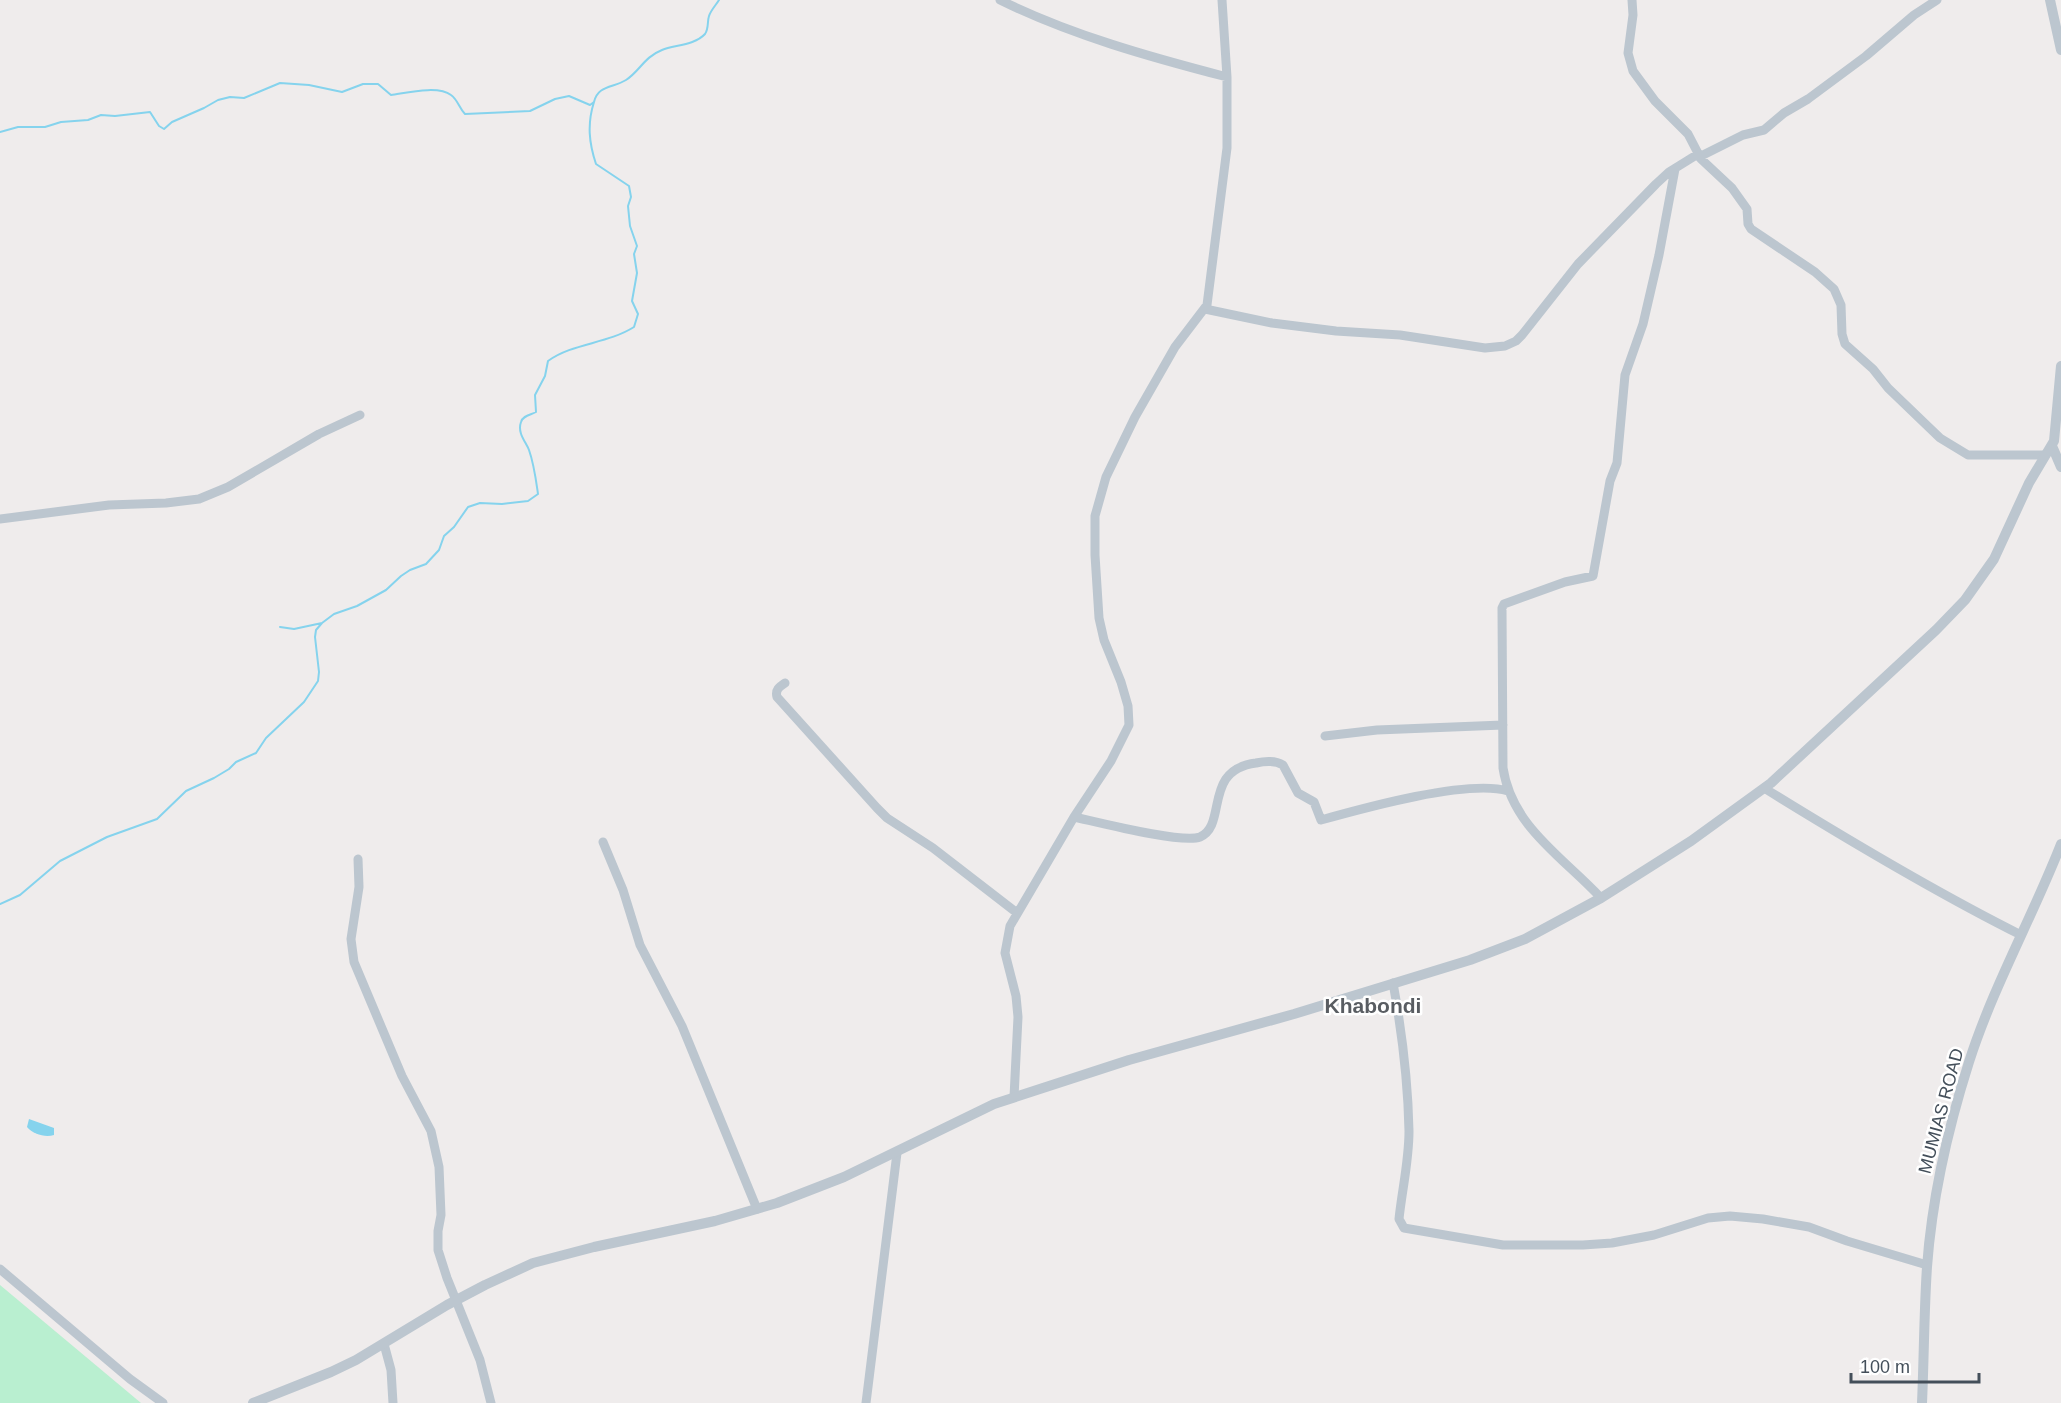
<svg xmlns="http://www.w3.org/2000/svg" width="2061" height="1403" font-family="Arial,sans-serif">
	<style>
		.green { fill: #b9efd0 }
		.water { fill: #85d3ed }
		.lines { fill: none; stroke-linecap: round; stroke-linejoin: round }
		.stream { stroke: #85d3ed; stroke-width: 2 }
		.minor { stroke: #bcc6cf; stroke-width: 9 }
		.tertiary { stroke: #bcc6cf; stroke-width: 10 }
		.labels { text-anchor: middle; dominant-baseline: central; stroke-width: 5; stroke-linejoin: round; paint-order: stroke }
		.street-label { font-size: 18px; fill: #444f5a; stroke: #fff }
		.quarter-label { font-size: 21px; font-weight: bold; fill: #595d62; stroke: #fff }
	</style>
	<rect width="100%" height="100%" fill="#efecec"/>
	<!-- green -->
	<path class="green" d="M 0,1285 L 141,1403 L 0,1403 Z"/>
	<!-- water -->
	<path class="water" d="M 29,1119 L 54,1128 L 54,1135 C 45,1138 33,1134 27,1127 Z"/>
	<g class="lines">
		<!-- stream -->
		<path class="stream" d="M 0,132 L 18,127 L 45,127 L 61,122 L 88,120 L 101,115 L 115,116 L 150,112 L 159,126 L 164,129 L 172,122 L 204,108 L 218,100 L 230,97 L 244,98 L 280,83 L 309,85 L 342,92 L 363,84 L 378,84 L 391,95 C 406,93 438,85 451,95 C 458,100 459,108 465,114 L 530,111 L 555,99 L 569,96 L 590,105 L 594,102 C 598,85 613,88 626,80 C 640,71 644,57 662,50 C 675,45 695,45 705,34 C 709,28 707,22 709,16 C 711,10 716,5 719,0
			M 280,627 L 294,629 L 322,623
			M 0,904 L 20,895 L 60,861 L 107,837 L 157,819 L 186,791 L 214,778 L 229,769 L 236,762 L 256,753 L 266,738 L 304,702 L 318,681 L 319,672 L 315,637 L 316,630 L 322,623 L 334,614 L 357,606 L 386,590 L 401,576 L 410,570 L 426,564 L 439,550 L 444,536 L 454,527 L 468,507 L 480,503 L 502,504 L 528,501 L 538,494 C 536,480 534,464 529,450 C 526,442 517,433 521,422 C 523,415 531,415 536,412 L 535,395 L 545,376 L 548,361 C 573,343 607,344 634,327 L 638,314 L 632,301 L 637,273 L 634,254 L 637,246 L 630,226 L 628,206 L 631,197 L 629,186 L 596,164 C 589,143 587,124 594,102"/>
		<!-- minor -->
		<path class="minor" d="M 1000,0 C 1071,35 1150,57 1227,77
			M 1632,0 L 1633,15 L 1628,53 L 1633,71 L 1655,101 L 1688,134 L 1701,159 L 1732,188 L 1747,209 L 1748,224 L 1751,229 L 1815,272 L 1834,289 L 1841,305 L 1842,334 L 1845,344 L 1873,369 L 1888,388 L 1940,438 L 1968,455 L 2044,455
			M 1699,157 L 1743,135 L 1764,130 L 1784,113 L 1808,99 L 1866,56 L 1914,15 L 1937,0
			M 1205,309 L 1272,323 L 1336,331 L 1400,335 L 1485,348 L 1505,346 L 1516,341 L 1522,335 L 1578,264 L 1656,184 L 1669,172 L 1698,154
			M 0,519 L 109,505 L 166,503 L 199,499 L 228,487 L 319,434 L 360,415
			M 785,683 C 779,687 775,690 777,697 L 877,808 L 887,818 L 933,848 L 1017,913
			M 1325,736 L 1377,730 L 1503,725
			M 1764,788 C 1848,840 1933,891 2021,935
			M 1074,817 C 1097,822 1182,844 1200,837 C 1228,825 1202,770 1256,763 C 1265,761 1275,760 1283,765 L 1298,793 L 1314,802 L 1321,820 C 1364,808 1468,779 1508,791
			M 603,842 L 623,890 L 640,945 L 682,1026 L 757,1209
			M 358,859 L 359,887 L 351,939 L 354,962 L 402,1076 L 431,1131 L 439,1167 L 441,1215 L 438,1231 L 438,1250 L 447,1278 L 480,1360 L 491,1403
			M 1601,898 C 1563,857 1512,827 1503,768 L 1502,608 L 1504,604 L 1565,582 L 1593,576 L 1610,481 L 1617,463 L 1625,375 L 1643,324 L 1659,255 L 1675,169
			M 1393,983 C 1402,1032 1408,1082 1409,1131 C 1409,1161 1402,1190 1399,1219 L 1404,1228 L 1503,1245 L 1583,1245 L 1612,1243 L 1654,1235 L 1708,1218 L 1730,1216 L 1763,1219 L 1809,1227 L 1847,1241 L 1927,1265
			M 1014,1097 L 1018,1017 L 1016,996 L 1005,953 L 1010,926 L 1074,817 L 1111,761 L 1129,725 L 1128,706 L 1121,682 L 1104,640 L 1099,618 L 1095,555 L 1095,516 L 1106,477 L 1135,417 L 1175,347 L 1207,305 L 1227,148 L 1227,77 L 1222,0
			M 0,1269 L 130,1379 L 163,1403
			M 384,1344 L 391,1370 L 393,1403
			M 866,1403 L 897,1153"/>
		<!-- tertiary -->
		<path class="tertiary" d="M 2050,0 L 2061,50
			M 2052,446 L 2061,467
			M 253,1403 L 331,1372 L 356,1360 L 447,1305 L 485,1285 L 533,1263 L 594,1247 L 715,1221 L 777,1203 L 844,1177 L 994,1104 L 1129,1060 L 1294,1014 L 1470,960 L 1525,939 L 1601,898 L 1691,841 L 1771,783 L 1936,630 L 1965,600 L 1994,559 L 2029,483 L 2054,441 L 2061,366
			M 1922,1403 C 1924,1358 1924,1312 1927,1267 C 1932,1198 1948,1128 1969,1062 C 1993,987 2032,918 2061,844"/>
	</g>
	<g class="labels">
		<!-- street labels -->
		<g class="street-label">
			<text transform="translate(1941 1111) rotate(-75)">MUMIAS ROAD</text>
		</g>
		<!-- quarter labels -->
		<g class="quarter-label">
			<text x="1373" y="1005">Khabondi</text>
		</g>
	</g>
	<!-- scale -->
	<path d="M1851 1373v9h128v-9" fill="none" stroke="#444f5a" stroke-width="3"/>
	<text x="1860" y="1373" font-size="18" fill="#444f5a" stroke="#ffffff" stroke-width="4.5" paint-order="stroke">100 m</text>
</svg>
